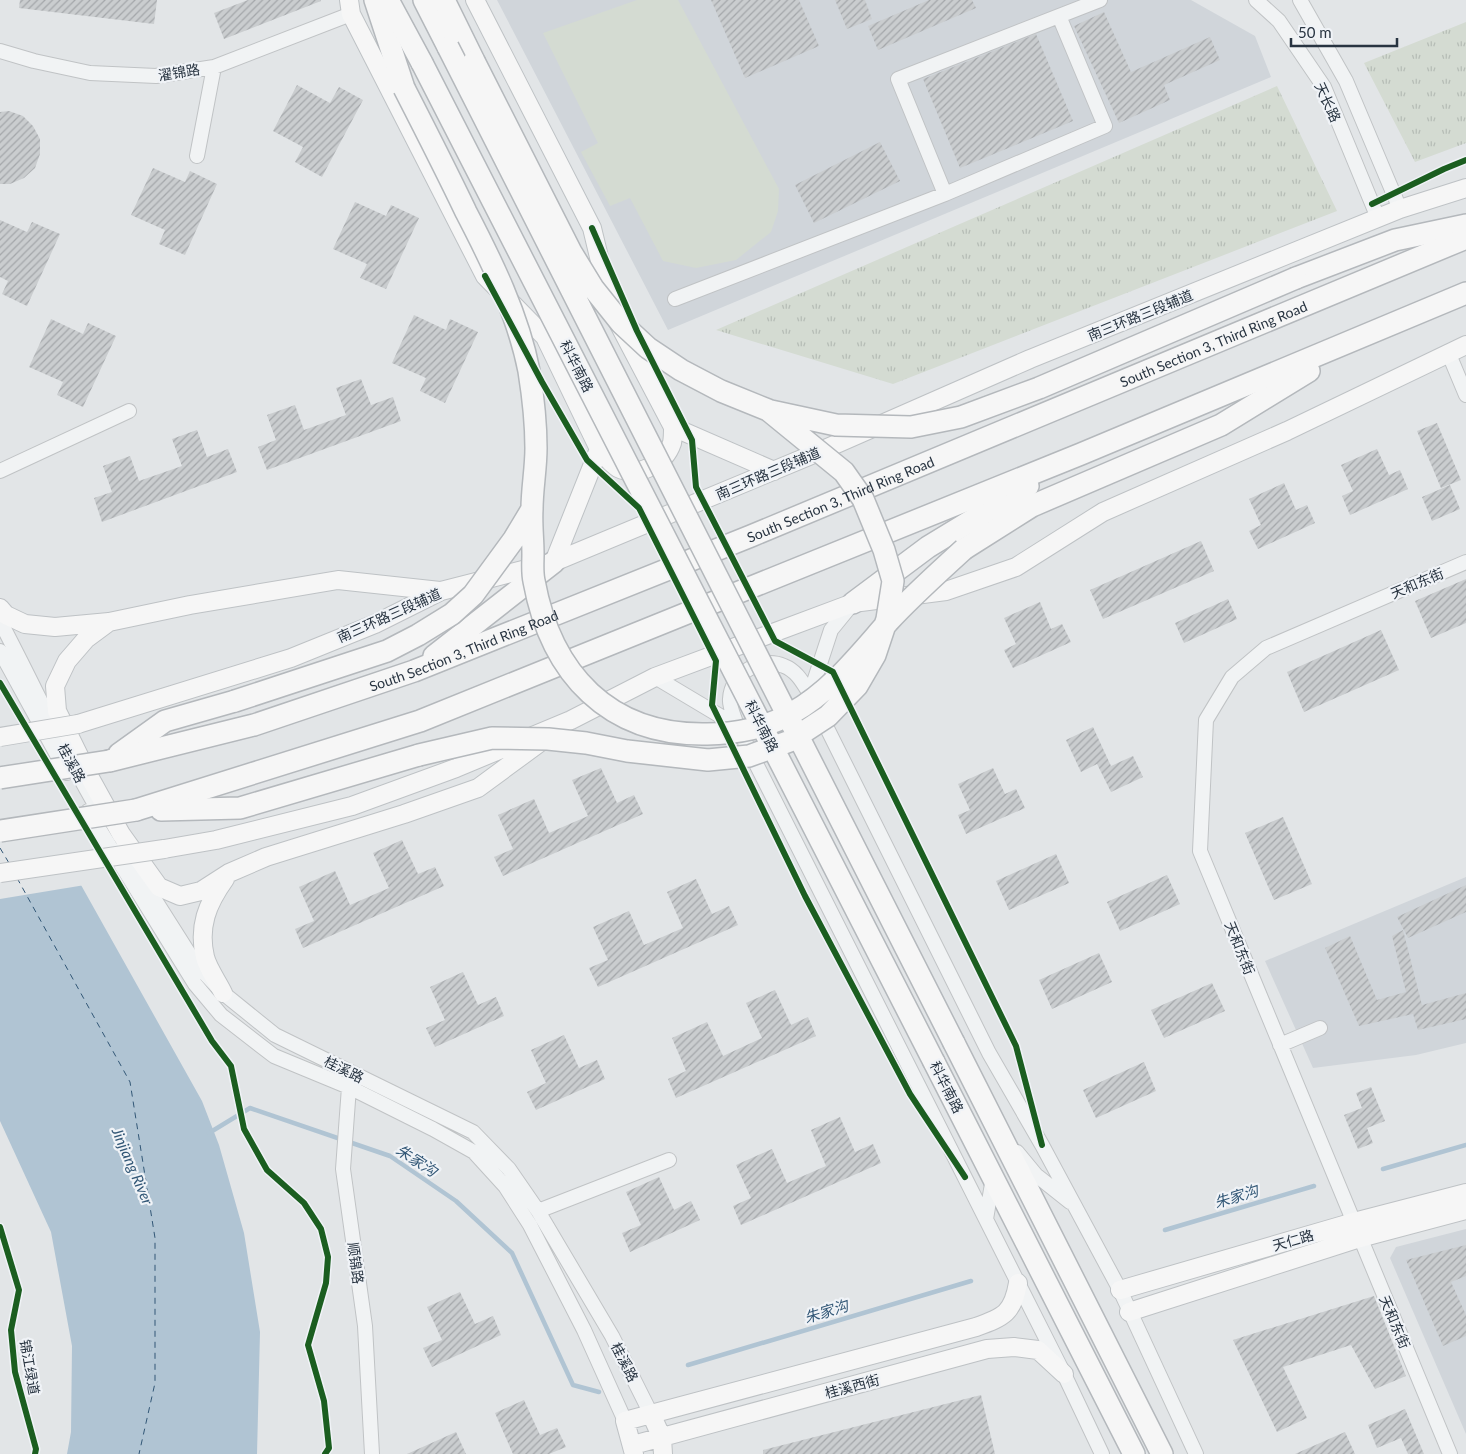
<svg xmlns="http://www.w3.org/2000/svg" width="1466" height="1454" font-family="Lato,'Noto Sans SC',sans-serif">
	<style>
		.built { fill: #d0d5da }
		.park { fill: url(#park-tufts) }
		.pitch { fill: #d4dbd2 }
		.water { fill: #b0c4d3 }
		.pier { fill: #e2e5e7 }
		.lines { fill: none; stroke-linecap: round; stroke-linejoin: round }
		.stream { stroke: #b0c4d3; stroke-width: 4.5 }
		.ferry { stroke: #325776; stroke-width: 1; stroke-dasharray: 6 5; stroke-linecap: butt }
		.building { fill: url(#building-hatch) }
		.minor-casing { stroke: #c0c3c5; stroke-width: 16 }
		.major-casing { stroke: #bec2c5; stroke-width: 20 }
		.highway-casing { stroke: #b4b8bc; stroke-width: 24 }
		.minor { stroke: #f1f3f4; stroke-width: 14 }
		.major { stroke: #f6f6f6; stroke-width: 18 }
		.highway { stroke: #f6f6f6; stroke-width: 21 }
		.major-bridge-casing { stroke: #bec2c5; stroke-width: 20; stroke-linecap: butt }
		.highway-bridge-casing { stroke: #b4b8bc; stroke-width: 24; stroke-linecap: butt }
		.major-bridge { stroke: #f6f6f6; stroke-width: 18 }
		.highway-bridge { stroke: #f6f6f6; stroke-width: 21 }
		.cycleway-casing { stroke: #f0f3f7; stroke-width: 9 }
		.cycleway { stroke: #1b5e20; stroke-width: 6 }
		.labels { text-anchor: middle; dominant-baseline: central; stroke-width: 4.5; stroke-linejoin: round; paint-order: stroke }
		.street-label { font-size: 14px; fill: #283441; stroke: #f0f3f7 }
		.water-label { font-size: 15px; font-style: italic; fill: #325776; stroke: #f0f3f7 }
	</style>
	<defs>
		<pattern id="park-tufts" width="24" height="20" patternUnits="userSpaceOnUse" patternTransform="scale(1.25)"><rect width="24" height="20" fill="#d4dbd2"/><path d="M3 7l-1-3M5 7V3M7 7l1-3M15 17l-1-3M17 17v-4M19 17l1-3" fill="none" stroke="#b6bdb6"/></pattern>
		<pattern id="building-hatch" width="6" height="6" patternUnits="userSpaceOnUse" patternTransform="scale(1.25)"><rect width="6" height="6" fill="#cacdcf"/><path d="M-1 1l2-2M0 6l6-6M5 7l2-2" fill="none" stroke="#a4a7aa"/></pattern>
	</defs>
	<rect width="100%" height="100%" fill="#e2e5e7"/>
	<!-- built -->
	<path class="built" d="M 497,0 L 1191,0 L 1255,36 L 1271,77 L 668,330 Z
		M 1466,877 L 1466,1043 L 1416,1055 L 1313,1068 L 1265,961 Z
		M 1466,1229 L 1466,1434 L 1390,1258 L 1396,1247 Z"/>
	<!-- park -->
	<path class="park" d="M 1466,22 L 1466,143 L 1415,162 L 1364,63 Z
		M 1277,86 L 1337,211 L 893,384 L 716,330 Z"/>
	<!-- pitch -->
	<path class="pitch" d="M 637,0 L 678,0 L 779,189 L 778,211 L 771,232 L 736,260 L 696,268 L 663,261 L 630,198 L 610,206 L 581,152 L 598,143 L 543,33 Z"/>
	<!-- water -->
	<path class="water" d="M 0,727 L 81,885 L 202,1101 L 219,1145 L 244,1233 L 260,1332 L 257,1454 L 67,1454 L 71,1432 L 72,1346 L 51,1232 L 0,1121 Z"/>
	<!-- pier -->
	<path class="pier" d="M 0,725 L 2,726 L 85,885 L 0,899 Z"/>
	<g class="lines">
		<!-- stream -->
		<path class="stream" d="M 209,1133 L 250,1108 L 390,1156 L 456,1201 L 512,1253 L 573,1385 L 599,1392
			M 1383,1169 L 1466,1145
			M 1165,1230 L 1314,1186
			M 688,1365 L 971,1281"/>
		<!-- ferry -->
		<path class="ferry" d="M 0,848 L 9,863
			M 17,878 L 130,1082 L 155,1238 L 155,1383 L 139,1454"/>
	</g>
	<!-- building -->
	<path class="building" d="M 20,0 L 157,0 L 154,24 L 19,8 Z
		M 248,0 L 321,0 L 321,1 L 224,39 L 214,13 Z
		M 711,0 L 799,0 L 819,46 L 745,78 Z
		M 835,0 L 865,0 L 872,19 L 847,29 Z
		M 929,0 L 972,0 L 976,8 L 878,50 L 868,26 Z
		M 1104,12 L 1131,72 L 1210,37 L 1220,60 L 1164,85 L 1170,100 L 1119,123 L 1074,26 Z
		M 1036,34 L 1073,121 L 960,168 L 923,79 Z
		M 297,85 L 330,103 L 339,87 L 363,100 L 322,177 L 295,162 L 303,147 L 273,131 Z
		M 9,111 L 23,116 L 33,126 L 40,139 L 40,154 L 35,168 L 24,178 L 10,184 L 0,184 L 0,112 Z
		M 880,142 L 900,181 L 814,223 L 795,185 Z
		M 153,168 L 185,182 L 190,171 L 217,184 L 185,255 L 159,244 L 165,230 L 131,215 Z
		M 355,202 L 386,216 L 391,205 L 419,218 L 386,289 L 360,278 L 367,264 L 333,249 Z
		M 0,220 L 27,232 L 32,222 L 60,234 L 27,306 L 2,294 L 8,281 L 0,277 Z
		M 414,315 L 446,330 L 450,319 L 478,332 L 445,403 L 420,391 L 426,378 L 392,363 Z
		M 51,319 L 83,334 L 88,323 L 116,336 L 83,407 L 57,395 L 63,382 L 29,367 Z
		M 361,379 L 371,405 L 393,397 L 401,421 L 267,470 L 258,447 L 276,440 L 267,415 L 295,405 L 304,430 L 346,415 L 336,388 Z
		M 1437,423 L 1461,480 L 1441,488 L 1417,431 Z
		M 197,430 L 207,457 L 228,449 L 237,472 L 102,522 L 94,498 L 112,492 L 103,466 L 130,456 L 139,481 L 182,466 L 172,439 Z
		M 1377,449 L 1389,475 L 1400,470 L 1408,489 L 1350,515 L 1342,496 L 1353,491 L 1341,465 Z
		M 1284,483 L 1296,510 L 1307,505 L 1315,523 L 1258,549 L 1249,531 L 1261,525 L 1249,499 Z
		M 1450,485 L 1460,509 L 1432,521 L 1422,497 Z
		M 1201,541 L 1214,571 L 1103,619 L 1090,590 Z
		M 1466,579 L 1466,623 L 1431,638 L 1415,601 Z
		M 1228,599 L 1237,619 L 1184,643 L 1175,623 Z
		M 1040,602 L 1051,629 L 1062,624 L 1071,642 L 1013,668 L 1004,650 L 1016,644 L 1004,618 Z
		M 1381,630 L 1399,670 L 1304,712 L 1287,672 Z
		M 1093,727 L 1111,766 L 1133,756 L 1143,777 L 1111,792 L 1097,764 L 1081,772 L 1066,740 Z
		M 601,768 L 617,803 L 634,795 L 643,814 L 503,876 L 494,857 L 513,849 L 498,815 L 534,799 L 549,833 L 588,816 L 572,780 Z
		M 993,768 L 1005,794 L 1016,789 L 1025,808 L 966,834 L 958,815 L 970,810 L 958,784 Z
		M 1283,817 L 1312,884 L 1274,900 L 1245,833 Z
		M 402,840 L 418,874 L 435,867 L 444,886 L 303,948 L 295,929 L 314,921 L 299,887 L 335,871 L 350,905 L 389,888 L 373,853 Z
		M 1056,854 L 1069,883 L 1009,910 L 996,881 Z
		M 1167,875 L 1180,904 L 1120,931 L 1107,902 Z
		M 696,879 L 712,914 L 729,906 L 738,925 L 598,987 L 589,968 L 608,960 L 593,927 L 629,911 L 644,945 L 683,928 L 667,892 Z
		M 1466,885 L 1466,912 L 1408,938 L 1397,917 Z
		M 1403,930 L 1422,1005 L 1466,993 L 1466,1019 L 1418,1030 L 1413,1014 L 1359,1026 L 1325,948 L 1350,936 L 1377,1000 L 1406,992 L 1392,936 Z
		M 1099,953 L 1112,982 L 1052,1009 L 1039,980 Z
		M 463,972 L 478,1005 L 496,997 L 504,1016 L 435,1047 L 426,1028 L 445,1020 L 430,987 Z
		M 1212,983 L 1225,1011 L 1164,1038 L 1151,1010 Z
		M 775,990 L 791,1025 L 808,1017 L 816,1036 L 676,1098 L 668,1079 L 686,1071 L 672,1038 L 707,1022 L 723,1056 L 762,1038 L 746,1003 Z
		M 564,1035 L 579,1068 L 597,1060 L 605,1079 L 536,1110 L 527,1092 L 546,1083 L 531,1050 Z
		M 1144,1062 L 1156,1091 L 1096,1118 L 1083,1090 Z
		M 1371,1087 L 1385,1121 L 1367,1128 L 1373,1143 L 1358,1149 L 1344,1115 L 1362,1108 L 1356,1093 Z
		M 840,1117 L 855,1152 L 873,1144 L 881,1163 L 741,1225 L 733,1206 L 751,1198 L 736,1165 L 772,1149 L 787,1183 L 826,1166 L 811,1130 Z
		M 659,1177 L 674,1210 L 691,1201 L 700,1220 L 630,1252 L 622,1233 L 641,1225 L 626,1192 Z
		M 1466,1245 L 1466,1276 L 1451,1282 L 1466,1315 L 1466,1336 L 1443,1346 L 1406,1260 Z
		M 460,1292 L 475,1324 L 493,1316 L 501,1335 L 432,1367 L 423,1348 L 442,1340 L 427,1307 Z
		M 1374,1296 L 1406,1376 L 1375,1389 L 1351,1345 L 1283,1367 L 1307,1418 L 1277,1432 L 1233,1340 Z
		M 981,1395 L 995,1454 L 763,1454 L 763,1450 Z
		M 524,1400 L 540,1435 L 557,1428 L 566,1447 L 549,1454 L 513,1454 L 495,1413 Z
		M 1405,1409 L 1424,1454 L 1408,1454 L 1401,1438 L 1377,1448 L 1368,1425 Z
		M 456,1432 L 466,1454 L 407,1454 Z
		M 1345,1432 L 1355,1454 L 1295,1454 Z"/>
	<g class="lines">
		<defs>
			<path id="minor" d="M 1256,0 L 1279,21 L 1324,87 L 1378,218
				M 1300,0 L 1346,81 L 1400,209
				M 0,51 L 34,61 L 90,73 L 156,76 L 214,67 L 351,14
				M 197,156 L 214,67
				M 945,194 L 898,79 L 1100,0
				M 675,299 L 945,194 L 1105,126 L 1059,16
				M 1448,352 L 1466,395
				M 0,471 L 129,411
				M 853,603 L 831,630 L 810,694 L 989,1053 L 1042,1145 L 1120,1290 L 1196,1454
				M 0,621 C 34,685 63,751 100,813
				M 0,651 L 67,773
				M 655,677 L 737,726 L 1064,1374 L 1102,1454
				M 737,726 C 735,718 729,707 730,699 C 731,673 761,656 784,666 C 797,671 803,683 810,694
				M 88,811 L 195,984 L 221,1015 L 274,1056 L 349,1087 L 433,1129 L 474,1152 L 505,1186 L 530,1225 L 584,1330 L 625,1421
				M 122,848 L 195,963 L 223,993 L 275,1035 L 473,1132 L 509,1169 L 538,1211 L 612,1336 L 651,1414
				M 1280,1045 L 1320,1028
				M 351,1079 L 349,1087 L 343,1169 L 365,1326 L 372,1454
				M 1017,1152 L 1036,1175 L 1070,1202
				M 538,1211 L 669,1160
				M 986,1219 L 993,1178
				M 1450,1454 L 1200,851 L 1206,720 L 1232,677 L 1266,648 L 1466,562"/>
			<path id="major" d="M 349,0 L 351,14 L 485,276 L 545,337 L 599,449 C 605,456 610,463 618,468 C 639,478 665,464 672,443 C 673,438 673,432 673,427 L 612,311 L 592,228 L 475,0
				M 673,427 L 774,471
				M 554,562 L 599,449
				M 0,608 L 6,615 L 25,624 L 55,627 L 109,622 L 190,605 L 338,580 L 440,591
				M 109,622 L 86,639 L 67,661 L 55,686 L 57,711 L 89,776 L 121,834 L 159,887 L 180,896 L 201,891 L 229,873 L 266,857 L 404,814 L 478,788 L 546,738
				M 78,724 L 291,658 L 375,624 L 441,591 L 554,562 L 809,456 L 1030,359 L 1400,209 L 1466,188
				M 164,849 L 216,840 L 352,806 L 456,768 L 571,720 L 655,677 L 853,603 L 946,591 L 1016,567 L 1103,512 L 1287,431 L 1466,345
				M 223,993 C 218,982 208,969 205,957 C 198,927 207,904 225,879
				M 1120,1290 L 1354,1222 L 1466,1193
				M 1129,1312 L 1360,1238 L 1466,1210
				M 651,1414 L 662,1438 L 663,1454
				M 633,1445 L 987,1349 L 1014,1347 L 1038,1350 L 1064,1374
				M 634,1454 L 625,1421 L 976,1327 C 1004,1317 1013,1313 1018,1283"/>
			<g id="highway">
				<path d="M 375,0 L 404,88"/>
				<path d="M 388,0 L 422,63"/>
				<path d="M 424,0 L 448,47"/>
				<path d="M 444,0 L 474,61"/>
				<path d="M 1296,278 L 1395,240 L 1466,225"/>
				<path d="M 964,549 L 1032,506 L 1221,425 L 1309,371"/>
				<path d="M 853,603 L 928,547 L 1028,486"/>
				<path d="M 434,656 L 554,562"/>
				<path d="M 119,754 L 165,721 L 235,701"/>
				<path id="s1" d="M 109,761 L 254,725 L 414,671 L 751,536 L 1466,238"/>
				<path d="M 136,810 L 420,721 L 1081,454 L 1466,293"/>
				<path d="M 161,810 L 240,808 L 419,755"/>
				<path d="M 954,1043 L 1162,1454"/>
				<path d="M 934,1062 L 1134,1454"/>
			</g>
		</defs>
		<!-- minor casing -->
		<use href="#minor" class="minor-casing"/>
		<!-- major casing -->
		<use href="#major" class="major-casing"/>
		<!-- highway casing -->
		<use href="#highway" class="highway-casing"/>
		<!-- minor -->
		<use href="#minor" class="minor"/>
		<!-- major -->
		<use href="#major" class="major"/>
		<!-- highway -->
		<use href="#highway" class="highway"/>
		<defs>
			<path id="major-bridge" d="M 0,737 L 78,724
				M 0,873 L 164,849"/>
			<path id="highway-bridge" d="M 448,47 L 954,1043
				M 422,63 L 934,1062
				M 404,88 C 425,129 446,170 466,212 C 492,262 518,315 529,371 C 533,396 536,423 536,448 C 536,469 532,489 532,509 C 531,524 533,539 533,554 C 533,563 532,572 534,581 C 551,674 609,736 707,734 C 735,734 767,728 792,713 C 831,691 858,656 888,622 C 912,596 938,573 964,549
				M 771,411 L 836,425 L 911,427 L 961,417 L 1039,388 L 1296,278
				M 235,701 L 387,651 L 418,635 L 452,614 L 473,595 L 514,539 L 532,509
				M 419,755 L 492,738 L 548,739 L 586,743 L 627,751 L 708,760 L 749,756 L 790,741 L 828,716 L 857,686 L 875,655 L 887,619 L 893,581 L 884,550 L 863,499 L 844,472 L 768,410 L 721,391 L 681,370 L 648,348 L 621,323 L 593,288 L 571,252 L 474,61
				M 0,778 L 109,761
				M 0,831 L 136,810"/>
		</defs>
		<!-- major-bridge casing -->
		<use href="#major-bridge" class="major-bridge-casing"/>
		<!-- highway-bridge casing -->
		<use href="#highway-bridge" class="highway-bridge-casing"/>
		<!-- major-bridge -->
		<use href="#major-bridge" class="major-bridge"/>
		<!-- highway-bridge -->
		<use href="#highway-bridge" class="highway-bridge"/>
		<defs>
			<path id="cycleway" d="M 1372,204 L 1444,169 L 1466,160
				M 592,228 L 637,331 L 692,440 L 696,487 L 775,641 L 833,672 L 1016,1046 L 1042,1145
				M 485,276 L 542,382 L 587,460 L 639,508 L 716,661 L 712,705 L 805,896 L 910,1094 L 965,1177
				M 0,683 L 212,1041 L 231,1066 L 244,1129 L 267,1170 L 304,1203 L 321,1229 L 328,1257 L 326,1283 L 308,1345 L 324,1401 L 329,1448 L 325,1454
				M 0,1227 L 19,1290 L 11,1330 L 15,1372 L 36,1449 L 35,1454"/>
		</defs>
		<!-- cycleway casing -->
		<use href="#cycleway" class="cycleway-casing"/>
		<!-- cycleway -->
		<use href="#cycleway" class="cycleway"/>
	</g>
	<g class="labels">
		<!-- street labels -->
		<g class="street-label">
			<text transform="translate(179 72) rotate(-9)">濯锦路</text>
			<text transform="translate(1328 102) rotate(65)">天长路</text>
			<text transform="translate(1140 315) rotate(-22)">南三环路三段辅道</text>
			<text stroke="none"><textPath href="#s1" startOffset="1182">South Section 3, Third Ring Road</textPath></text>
			<text transform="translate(577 366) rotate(63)">科华南路</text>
			<text transform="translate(768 473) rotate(-23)">南三环路三段辅道</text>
			<text stroke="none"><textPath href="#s1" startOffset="778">South Section 3, Third Ring Road</textPath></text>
			<text transform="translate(1417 583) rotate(-23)">天和东街</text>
			<text transform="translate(389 615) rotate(-24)">南三环路三段辅道</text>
			<text stroke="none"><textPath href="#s1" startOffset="372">South Section 3, Third Ring Road</textPath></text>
			<text transform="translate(762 726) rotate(63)">科华南路</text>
			<text transform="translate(72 763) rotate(62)">桂溪路</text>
			<text transform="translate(1240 948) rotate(68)">天和东街</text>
			<text transform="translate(344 1069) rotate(26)">桂溪路</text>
			<text transform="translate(947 1087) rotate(63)">科华南路</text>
			<text transform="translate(1293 1240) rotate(-16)">天仁路</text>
			<text transform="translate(356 1263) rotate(82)">顺锦路</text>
			<text transform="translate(1395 1322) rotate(67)">天和东街</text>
			<text transform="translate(625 1362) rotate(63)">桂溪路</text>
			<text transform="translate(30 1367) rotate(80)">锦江绿道</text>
			<text transform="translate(852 1386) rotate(-15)">桂溪西街</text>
		</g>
		<!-- water labels -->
		<g class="water-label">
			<text transform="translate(417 1160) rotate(33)">朱家沟</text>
			<text transform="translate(133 1166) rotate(67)">Jinjiang River</text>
			<text transform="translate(1236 1196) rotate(-17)">朱家沟</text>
			<text transform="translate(826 1311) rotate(-17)">朱家沟</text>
		</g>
	</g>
	<!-- scale -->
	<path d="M1291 38v8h106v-8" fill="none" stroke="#283441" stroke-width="2.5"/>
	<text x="1298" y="38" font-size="15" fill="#283441" stroke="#f0f3f7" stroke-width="4" paint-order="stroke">50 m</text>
</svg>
